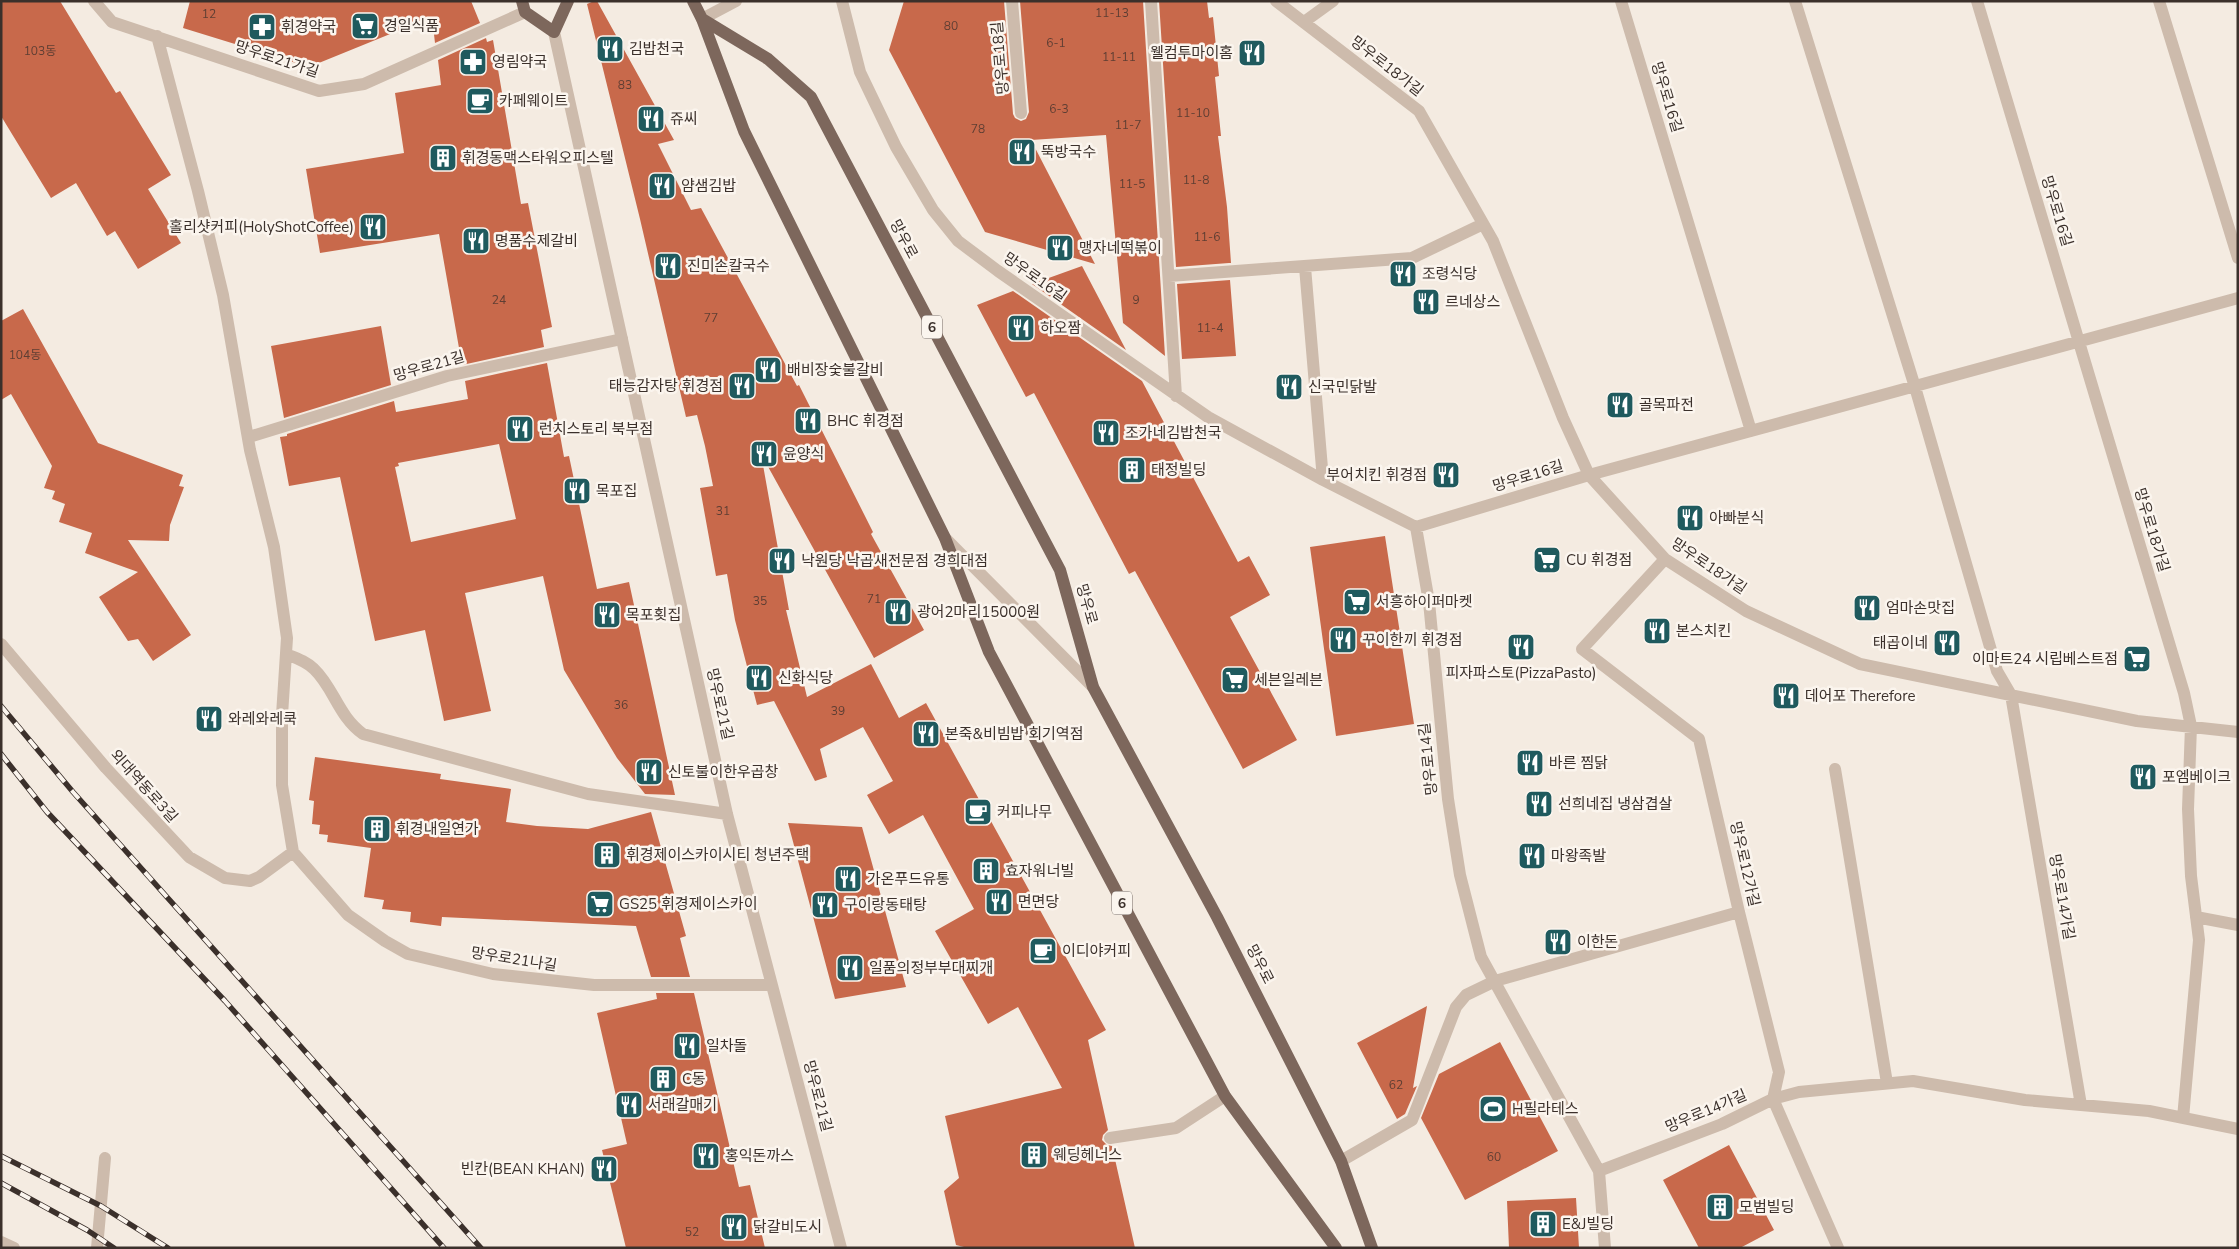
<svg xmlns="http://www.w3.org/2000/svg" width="2239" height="1249" font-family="'Nunito Sans','Noto Sans KR',sans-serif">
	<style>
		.building { fill: #c8694b; fill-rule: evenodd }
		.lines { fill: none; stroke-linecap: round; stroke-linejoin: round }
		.service { stroke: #cdbbac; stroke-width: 12 }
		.minor { stroke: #cdbbac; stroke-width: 12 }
		.primary { stroke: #7d675c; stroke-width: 12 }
		.rail-casing { stroke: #3b302b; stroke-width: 5.5 }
		.rail { stroke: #fbf5ee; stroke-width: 4; stroke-dasharray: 11; stroke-linecap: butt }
		.labels { text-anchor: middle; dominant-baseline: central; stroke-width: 5; stroke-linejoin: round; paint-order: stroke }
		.number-label { font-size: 12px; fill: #5e3e33 }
		.shield { fill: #fbf5ee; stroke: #756b66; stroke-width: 1 }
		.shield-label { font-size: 14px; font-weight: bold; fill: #3b302b }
		.poi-label { font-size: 15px; fill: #3b302b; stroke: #fbf5ee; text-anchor: start }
		.street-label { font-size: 15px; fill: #3b302b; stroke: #fbf5ee }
	</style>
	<rect width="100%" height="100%" fill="#f4ebe1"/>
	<!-- building -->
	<path class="building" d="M 1,1 L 60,1 L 116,93 L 120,91 L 171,175 L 148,189 L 181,243 L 138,269 L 115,231 L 107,236 L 76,183 L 51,198 L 1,116 Z
		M 190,1 L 471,1 L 480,23 L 435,43 L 432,17 L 309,67 L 183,28 Z
		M 594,1 L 597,1 L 674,140 L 658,144 L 691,210 L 701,208 L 797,386 L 799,385 L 873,532 L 871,534 L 924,630 L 874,658 L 761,454 L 789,610 L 786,610 L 807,697 L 871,664 L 899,718 L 926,703 L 1106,1030 L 1088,1040 L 1108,1130 L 1103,1135 L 1102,1140 L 1107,1145 L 1112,1146 L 1135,1248 L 968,1248 L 956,1245 L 944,1191 L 959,1178 L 945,1116 L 1062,1088 L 1018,1007 L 988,1024 L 935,931 L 974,909 L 923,815 L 889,834 L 867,795 L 893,781 L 863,727 L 820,749 L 827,777 L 815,781 L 774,701 L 757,705 L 735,620 L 727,574 L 716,576 L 700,488 L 713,486 L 705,446 L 697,415 L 686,417 L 640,219 L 587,4 Z
		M 904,1 L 1004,1 L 1013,114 L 1015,118 L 1021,121 L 1026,119 L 1029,112 L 1020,1 L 1143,1 L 1165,356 L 1123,323 L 1106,135 L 1031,140 L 1095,264 L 985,232 L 889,50 Z
		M 1159,1 L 1207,1 L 1209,18 L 1213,17 L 1219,76 L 1215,77 L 1221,136 L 1218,136 L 1227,207 L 1231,263 L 1229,263 L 1176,267 Z
		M 486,38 L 487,42 L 493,40 L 521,204 L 528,203 L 552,327 L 541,330 L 544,347 L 462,365 L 439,234 L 320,253 L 306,169 L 404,153 L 395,93 L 441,85 L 438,60 Z
		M 1082,266 L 1126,350 L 1032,284 Z
		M 1230,280 L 1236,356 L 1182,359 L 1177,284 Z
		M 1013,291 L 1142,381 L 1238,562 L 1249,556 L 1270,595 L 1230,617 L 1297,740 L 1243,769 L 1135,571 L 1129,574 L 1034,393 L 1026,397 L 977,305 Z
		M 23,309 L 98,443 L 183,475 L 179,486 L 184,487 L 170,525 L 169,541 L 128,540 L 191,635 L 153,661 L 138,639 L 128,641 L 99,597 L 138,572 L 85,553 L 92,533 L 59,522 L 65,504 L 52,499 L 55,491 L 44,488 L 52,466 L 11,394 L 1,400 L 1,321 Z
		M 381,326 L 391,385 L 284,418 L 271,346 Z
		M 547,363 L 564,457 L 569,456 L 597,589 L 629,582 L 675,795 L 645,794 L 617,758 L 564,670 L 543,576 L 465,593 L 491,711 L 444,721 L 425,630 L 375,641 L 340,477 L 289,486 L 280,437 L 287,436 L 287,434 L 394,401 L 396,412 L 468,399 L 465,381 ZM 499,444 L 516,519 L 411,542 L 395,467 L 399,466 L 398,463 Z
		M 1385,536 L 1414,724 L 1336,736 L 1310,547 Z
		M 315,757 L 441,774 L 440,779 L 511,789 L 506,822 L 537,826 L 588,829 L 651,812 L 686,936 L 680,938 L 690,977 L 651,977 L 636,926 L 442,917 L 441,926 L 410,922 L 411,912 L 382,909 L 384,900 L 364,897 L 371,848 L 327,842 L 328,835 L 319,834 L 320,825 L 312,824 L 314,801 L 309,800 Z
		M 788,823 L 862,827 L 906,987 L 835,999 Z
		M 656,993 L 694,993 L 739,1187 L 750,1185 L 765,1248 L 626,1248 L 602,1150 L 627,1144 L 597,1013 L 657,999 Z
		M 1427,1006 L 1413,1088 L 1417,1086 L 1405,1114 L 1397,1119 L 1357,1043 Z
		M 1500,1042 L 1558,1151 L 1465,1200 L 1421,1118 L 1439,1074 Z
		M 1729,1145 L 1774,1230 L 1740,1248 L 1699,1248 L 1663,1180 Z
		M 1576,1198 L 1579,1248 L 1509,1248 L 1507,1201 Z"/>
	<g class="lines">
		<!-- service -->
		<path class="service" d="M 1012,1 L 1021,113
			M 249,437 L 447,376 L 622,339
			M 945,538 L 1093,687
			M 1110,1138 L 1176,1128 L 1225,1096
			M 1341,1161 L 1412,1120 L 1456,1007 L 1466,995 L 1495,981"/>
		<!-- minor -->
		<path class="minor" d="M 94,1 L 112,22 L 319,91 L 364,84 L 525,12
			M 842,1 L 860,72 L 896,147 L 933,210 L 958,241 L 998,271 L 1208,417 L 1323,480 L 1416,527 L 1589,475 L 2238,298
			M 1151,1 L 1176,396
			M 1276,1 L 1419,111 L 1493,241 L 1563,418 L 1589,475 L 1665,559 L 1746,611 L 1860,664 L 2137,721 L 2238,732
			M 1621,1 L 1751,431
			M 1795,1 L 1915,387 L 1997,671 L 2011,695 L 2081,1105
			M 1977,1 L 2184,693 L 2191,726 L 2188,809 L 2191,876 L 2199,940 L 2183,1118
			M 2159,1 L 2238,258
			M 702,19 L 736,1
			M 1304,22 L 1333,1
			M 554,32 L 727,814 L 841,1248
			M 157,36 L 198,191 L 223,295 L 250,450 L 274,547 L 287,638 L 282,715 L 282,785 L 293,852 L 348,915 L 385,941 L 408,954 L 493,974 L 594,985 L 772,985
			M 1305,267 L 1323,480
			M 1169,276 L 1412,258 L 1483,224
			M 1416,527 L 1429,602 L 1448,799 L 1460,875 L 1481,957 L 1599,1171 L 1605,1248
			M 1665,559 L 1582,649 L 1699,739 L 1739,912 L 1779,1072 L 1773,1099 L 1838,1248
			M 1,644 L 106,768 L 189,857 L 225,878 L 250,881 L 259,877 L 293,852
			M 286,654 C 296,658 306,661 314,669 C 334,688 338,716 363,734 L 588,794 L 727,814
			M 1835,769 L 1887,1083
			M 2196,917 L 2238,925
			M 1495,981 L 1739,912
			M 1599,1171 L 1722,1124 L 1773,1099 L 1799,1092 L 1913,1081 L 2025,1100 L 2149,1111 L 2238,1129
			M 1,1242 L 14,1248
			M 97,1248 L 105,1158"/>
		<!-- primary -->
		<path class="primary" d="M 522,1 L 525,12 L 554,32 L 568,1
			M 693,1 L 702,19 L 744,131 L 945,538 L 989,652 L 1225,1096 L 1336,1248
			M 702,19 L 768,59 L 811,97 L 1060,570 L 1093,687 L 1217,917 L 1341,1161 L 1372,1248"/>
		<defs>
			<path id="rail" d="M 1,706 L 73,792 L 481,1248
				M 1,754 L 47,812 L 225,1001 L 444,1248
				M 1,1156 L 101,1206 L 168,1248
				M 1,1183 L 87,1230 L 114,1248"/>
		</defs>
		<!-- rail casing -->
		<use href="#rail" class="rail-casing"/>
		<!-- rail -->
		<use href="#rail" class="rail"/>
	</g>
	<!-- icons -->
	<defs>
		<symbol id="supermarket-square" viewBox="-11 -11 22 22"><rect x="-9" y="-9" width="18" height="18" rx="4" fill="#1f5a5e" stroke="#fbf5ee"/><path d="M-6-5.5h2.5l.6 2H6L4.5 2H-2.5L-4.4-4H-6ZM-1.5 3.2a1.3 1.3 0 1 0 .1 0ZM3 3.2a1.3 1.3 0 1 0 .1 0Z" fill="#fff"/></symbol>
		<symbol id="pharmacy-square" viewBox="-11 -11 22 22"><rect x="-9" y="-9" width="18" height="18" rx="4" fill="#1f5a5e" stroke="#fbf5ee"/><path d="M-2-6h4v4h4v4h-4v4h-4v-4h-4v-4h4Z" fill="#fff"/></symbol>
		<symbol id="restaurant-square" viewBox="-11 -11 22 22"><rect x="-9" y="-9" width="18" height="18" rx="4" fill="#1f5a5e" stroke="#fbf5ee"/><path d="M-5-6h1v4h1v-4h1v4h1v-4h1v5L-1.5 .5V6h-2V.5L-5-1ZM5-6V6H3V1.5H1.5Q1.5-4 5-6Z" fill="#fff"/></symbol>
		<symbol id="cafe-square" viewBox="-11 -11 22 22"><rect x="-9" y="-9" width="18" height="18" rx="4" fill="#1f5a5e" stroke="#fbf5ee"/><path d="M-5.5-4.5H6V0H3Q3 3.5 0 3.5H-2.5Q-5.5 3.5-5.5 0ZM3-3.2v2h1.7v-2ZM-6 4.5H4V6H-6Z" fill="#fff"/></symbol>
		<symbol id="building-square" viewBox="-11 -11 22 22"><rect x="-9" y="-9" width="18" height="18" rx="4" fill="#1f5a5e" stroke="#fbf5ee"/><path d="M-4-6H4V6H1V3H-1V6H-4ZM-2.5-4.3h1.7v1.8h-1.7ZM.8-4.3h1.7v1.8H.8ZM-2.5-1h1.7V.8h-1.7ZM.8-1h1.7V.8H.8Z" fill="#fff"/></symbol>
		<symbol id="stadium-square" viewBox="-11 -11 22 22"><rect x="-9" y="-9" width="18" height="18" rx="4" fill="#1f5a5e" stroke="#fbf5ee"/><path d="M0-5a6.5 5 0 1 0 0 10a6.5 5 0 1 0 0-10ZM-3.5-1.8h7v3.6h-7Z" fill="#fff"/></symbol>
	</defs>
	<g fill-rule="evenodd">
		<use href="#supermarket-square" x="349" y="10" width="32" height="32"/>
		<use href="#pharmacy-square" x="246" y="11" width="32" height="32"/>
		<use href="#restaurant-square" x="594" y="33" width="32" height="32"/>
		<use href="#restaurant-square" x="1236" y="37" width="32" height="32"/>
		<use href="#pharmacy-square" x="457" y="46" width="32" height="32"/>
		<use href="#cafe-square" x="464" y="85" width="32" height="32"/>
		<use href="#restaurant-square" x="635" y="103" width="32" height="32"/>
		<use href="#restaurant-square" x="1006" y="136" width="32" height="32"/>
		<use href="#building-square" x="427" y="142" width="32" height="32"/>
		<use href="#restaurant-square" x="646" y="170" width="32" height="32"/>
		<use href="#restaurant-square" x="357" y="211" width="32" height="32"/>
		<use href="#restaurant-square" x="460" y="225" width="32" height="32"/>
		<use href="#restaurant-square" x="1044" y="232" width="32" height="32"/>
		<use href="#restaurant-square" x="652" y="250" width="32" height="32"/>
		<use href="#restaurant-square" x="1387" y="258" width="32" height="32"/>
		<use href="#restaurant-square" x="1410" y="286" width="32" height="32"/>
		<use href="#restaurant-square" x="1005" y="312" width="32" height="32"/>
		<use href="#restaurant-square" x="752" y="354" width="32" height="32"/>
		<use href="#restaurant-square" x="726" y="370" width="32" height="32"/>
		<use href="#restaurant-square" x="1273" y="371" width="32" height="32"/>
		<use href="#restaurant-square" x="1604" y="389" width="32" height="32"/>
		<use href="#restaurant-square" x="792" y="405" width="32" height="32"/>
		<use href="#restaurant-square" x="504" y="413" width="32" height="32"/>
		<use href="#restaurant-square" x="1090" y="417" width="32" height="32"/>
		<use href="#restaurant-square" x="748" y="438" width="32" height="32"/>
		<use href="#building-square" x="1116" y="454" width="32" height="32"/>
		<use href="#restaurant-square" x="1430" y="459" width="32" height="32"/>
		<use href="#restaurant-square" x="561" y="475" width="32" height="32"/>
		<use href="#restaurant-square" x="1674" y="502" width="32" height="32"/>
		<use href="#supermarket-square" x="1531" y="544" width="32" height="32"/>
		<use href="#restaurant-square" x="766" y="545" width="32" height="32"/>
		<use href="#supermarket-square" x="1341" y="586" width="32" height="32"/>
		<use href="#restaurant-square" x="1851" y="592" width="32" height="32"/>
		<use href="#restaurant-square" x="882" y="596" width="32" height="32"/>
		<use href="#restaurant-square" x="591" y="599" width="32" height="32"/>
		<use href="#restaurant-square" x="1641" y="615" width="32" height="32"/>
		<use href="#restaurant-square" x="1327" y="624" width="32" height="32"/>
		<use href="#restaurant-square" x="1931" y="627" width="32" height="32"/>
		<use href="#restaurant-square" x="1505" y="631" width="32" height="32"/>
		<use href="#supermarket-square" x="2121" y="643" width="32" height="32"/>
		<use href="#restaurant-square" x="743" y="662" width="32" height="32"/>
		<use href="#supermarket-square" x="1219" y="664" width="32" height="32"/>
		<use href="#restaurant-square" x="1770" y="680" width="32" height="32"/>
		<use href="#restaurant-square" x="193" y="703" width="32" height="32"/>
		<use href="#restaurant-square" x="910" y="718" width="32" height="32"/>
		<use href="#restaurant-square" x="1514" y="747" width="32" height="32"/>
		<use href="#restaurant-square" x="633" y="756" width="32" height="32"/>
		<use href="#restaurant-square" x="2127" y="761" width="32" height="32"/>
		<use href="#restaurant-square" x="1523" y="788" width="32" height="32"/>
		<use href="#cafe-square" x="962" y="796" width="32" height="32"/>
		<use href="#building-square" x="361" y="813" width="32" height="32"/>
		<use href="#building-square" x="591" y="839" width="32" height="32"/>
		<use href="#restaurant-square" x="1516" y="840" width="32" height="32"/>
		<use href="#building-square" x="970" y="855" width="32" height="32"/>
		<use href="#restaurant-square" x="832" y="863" width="32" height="32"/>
		<use href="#restaurant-square" x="983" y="886" width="32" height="32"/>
		<use href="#supermarket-square" x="584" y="888" width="32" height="32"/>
		<use href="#restaurant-square" x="809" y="889" width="32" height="32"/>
		<use href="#restaurant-square" x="1542" y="926" width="32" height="32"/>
		<use href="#cafe-square" x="1027" y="935" width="32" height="32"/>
		<use href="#restaurant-square" x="834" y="952" width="32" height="32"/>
		<use href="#restaurant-square" x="671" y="1030" width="32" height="32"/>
		<use href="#building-square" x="647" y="1063" width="32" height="32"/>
		<use href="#restaurant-square" x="613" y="1089" width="32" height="32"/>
		<use href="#stadium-square" x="1477" y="1093" width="32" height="32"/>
		<use href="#building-square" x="1018" y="1139" width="32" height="32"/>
		<use href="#restaurant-square" x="690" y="1140" width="32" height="32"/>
		<use href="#restaurant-square" x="588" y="1153" width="32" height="32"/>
		<use href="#building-square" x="1704" y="1191" width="32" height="32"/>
		<use href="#building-square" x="1527" y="1208" width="32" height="32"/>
		<use href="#restaurant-square" x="718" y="1211" width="32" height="32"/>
	</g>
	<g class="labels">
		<!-- number labels -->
		<g class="number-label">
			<text x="1112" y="13">11-13</text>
			<text x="209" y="14">12</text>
			<text x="951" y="26">80</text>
			<text x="1056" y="43">6-1</text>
			<text x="40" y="51">103동</text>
			<text x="1119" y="57">11-11</text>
			<text x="625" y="85">83</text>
			<text x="1059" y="109">6-3</text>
			<text x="1193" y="113">11-10</text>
			<text x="1128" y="125">11-7</text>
			<text x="978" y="129">78</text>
			<text x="1196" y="180">11-8</text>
			<text x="1132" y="184">11-5</text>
			<text x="1207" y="237">11-6</text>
			<text x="499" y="300">24</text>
			<text x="1136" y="300">9</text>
			<text x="711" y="318">77</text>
			<text x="1210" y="328">11-4</text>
			<text x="25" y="355">104동</text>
			<text x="723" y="511">31</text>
			<text x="874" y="599">71</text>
			<text x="760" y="601">35</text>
			<text x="621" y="705">36</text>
			<text x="838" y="711">39</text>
			<text x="1396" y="1085">62</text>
			<text x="1494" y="1157">60</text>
			<text x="692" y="1232">52</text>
		</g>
		<!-- shield labels -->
		<g class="shield">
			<rect x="922" y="315.5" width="20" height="23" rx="4"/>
			<rect x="1112" y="891.5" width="20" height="23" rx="4"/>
		</g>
		<g class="shield-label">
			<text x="932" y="327">6</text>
			<text x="1122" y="903">6</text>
		</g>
		<!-- poi labels -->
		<g class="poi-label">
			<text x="384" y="26">경일식품</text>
			<text x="281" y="27">휘경약국</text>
			<text x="629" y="49">김밥천국</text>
			<text x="1233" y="53" text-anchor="end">웰컴투마이홈</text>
			<text x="492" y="62">영림약국</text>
			<text x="499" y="101">카페웨이트</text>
			<text x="670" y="119">쥬씨</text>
			<text x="1041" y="152">뚝방국수</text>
			<text x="462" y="158">휘경동맥스타워오피스텔</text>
			<text x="681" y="186">얌샘김밥</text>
			<text x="354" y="227" text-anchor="end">홀리샷커피(HolyShotCoffee)</text>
			<text x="495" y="241">명품수제갈비</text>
			<text x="1079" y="248">맹자네떡볶이</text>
			<text x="687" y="266">진미손칼국수</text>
			<text x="1422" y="274">조령식당</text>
			<text x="1445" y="302">르네상스</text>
			<text x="1040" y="328">하오짬</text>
			<text x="787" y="370">배비장숯불갈비</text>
			<text x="723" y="386" text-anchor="end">태능감자탕 휘경점</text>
			<text x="1308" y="387">신국민닭발</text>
			<text x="1639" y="405">골목파전</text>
			<text x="827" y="421">BHC 휘경점</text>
			<text x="539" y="429">런치스토리 북부점</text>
			<text x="1125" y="433">조가네김밥천국</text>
			<text x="783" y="454">윤양식</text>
			<text x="1151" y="470">태정빌딩</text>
			<text x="1427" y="475" text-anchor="end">부어치킨 휘경점</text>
			<text x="596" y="491">목포집</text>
			<text x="1709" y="518">아빠분식</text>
			<text x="1566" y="560">CU 휘경점</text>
			<text x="801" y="561">낙원당 낙곱새전문점 경희대점</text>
			<text x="1376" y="602">서흥하이퍼마켓</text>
			<text x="1886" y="608">엄마손맛집</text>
			<text x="917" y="612">광어2마리15000원</text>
			<text x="626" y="615">목포횟집</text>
			<text x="1676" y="631">본스치킨</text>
			<text x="1362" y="640">꾸이한끼 휘경점</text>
			<text x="1928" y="643" text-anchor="end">태곱이네</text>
			<text x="2118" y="659" text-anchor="end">이마트24 시립베스트점</text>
			<text x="1521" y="673" text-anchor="middle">피자파스토(PizzaPasto)</text>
			<text x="778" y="678">신화식당</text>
			<text x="1254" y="680">세븐일레븐</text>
			<text x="1805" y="696">데어포 Therefore</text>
			<text x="228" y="719">와레와레쿡</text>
			<text x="945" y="734">본죽&amp;비빔밥 회기역점</text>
			<text x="1549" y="763">바른 찜닭</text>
			<text x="668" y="772">신토불이한우곱창</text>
			<text x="2162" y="777">포엠베이크</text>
			<text x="1558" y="804">선희네집 냉삼겹살</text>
			<text x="997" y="812">커피나무</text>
			<text x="396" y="829">휘경내일연가</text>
			<text x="626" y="855">휘경제이스카이시티 청년주택</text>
			<text x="1551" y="856">마왕족발</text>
			<text x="1005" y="871">효자워너빌</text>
			<text x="867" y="879">가온푸드유통</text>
			<text x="1018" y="902">면면당</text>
			<text x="619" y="904">GS25 휘경제이스카이</text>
			<text x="844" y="905">구이랑동태탕</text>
			<text x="1577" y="942">이한돈</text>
			<text x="1062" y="951">이디야커피</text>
			<text x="869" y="968">일품의정부부대찌개</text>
			<text x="706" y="1046">일차돌</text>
			<text x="682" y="1079">C동</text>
			<text x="648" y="1105">서래갈매기</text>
			<text x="1512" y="1109">H필라테스</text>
			<text x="1053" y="1155">웨딩헤너스</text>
			<text x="725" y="1156">홍익돈까스</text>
			<text x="585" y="1169" text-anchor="end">빈칸(BEAN KHAN)</text>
			<text x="1739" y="1207">모범빌딩</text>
			<text x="1562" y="1224">E&amp;J빌딩</text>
			<text x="753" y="1227">닭갈비도시</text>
		</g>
		<!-- street labels -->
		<g class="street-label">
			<text transform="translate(1000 58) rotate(-95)">망우로18길</text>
			<text transform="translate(277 59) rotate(18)">망우로21가길</text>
			<text transform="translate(1387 66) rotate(38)">망우로18가길</text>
			<text transform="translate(1667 97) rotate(73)">망우로16길</text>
			<text transform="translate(2057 211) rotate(73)">망우로16길</text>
			<text transform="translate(904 239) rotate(62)">망우로</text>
			<text transform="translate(1035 277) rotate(35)">망우로16길</text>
			<text transform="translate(429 366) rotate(-16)">망우로21길</text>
			<text transform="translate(1528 476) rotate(-17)">망우로16길</text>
			<text transform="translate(2152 530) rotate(73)">망우로18가길</text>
			<text transform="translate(1709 566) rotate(34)">망우로18가길</text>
			<text transform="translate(1087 604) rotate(74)">망우로</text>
			<text transform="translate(720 704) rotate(77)">망우로21길</text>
			<text transform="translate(1428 759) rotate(-96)">망우로14길</text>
			<text transform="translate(144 786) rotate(48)">외대역동로3길</text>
			<text transform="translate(1745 864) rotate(77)">망우로12가길</text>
			<text transform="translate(2062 897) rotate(80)">망우로14가길</text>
			<text transform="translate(514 959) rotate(9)">망우로21나길</text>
			<text transform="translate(1260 964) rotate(63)">망우로</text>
			<text transform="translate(818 1096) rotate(75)">망우로21길</text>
			<text transform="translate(1706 1111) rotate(-23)">망우로14가길</text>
		</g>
	</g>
	<!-- border -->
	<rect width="2239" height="1249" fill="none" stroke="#3b302b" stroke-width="5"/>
</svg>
